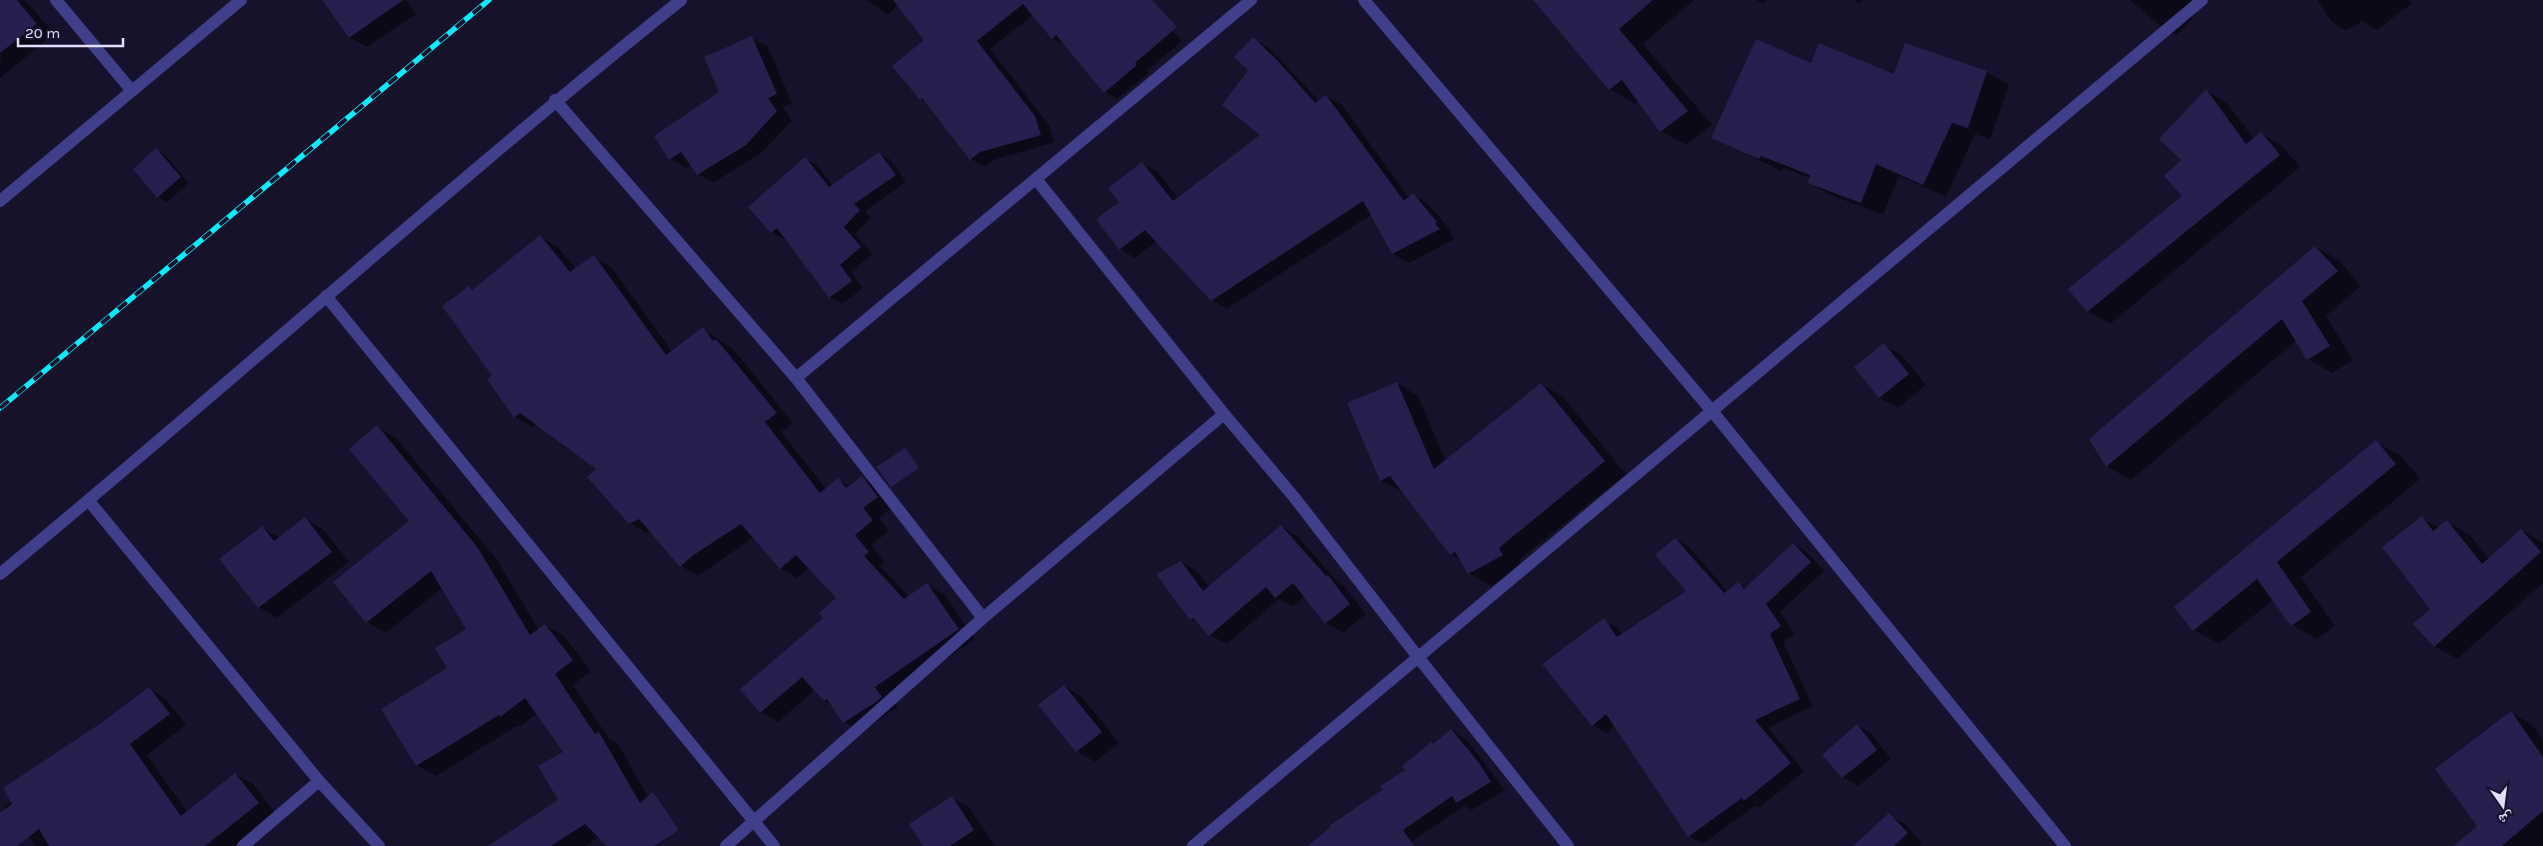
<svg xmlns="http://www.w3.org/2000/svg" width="2543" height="846" font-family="Karla,'Noto Naskh Arabic',sans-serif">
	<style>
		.shadow { fill: #0007 }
		.building { fill: #271f4d }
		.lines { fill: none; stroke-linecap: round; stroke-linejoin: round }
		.minor { stroke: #3f3f8a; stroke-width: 12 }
		.rail-casing { stroke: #10e9f9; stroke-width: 5.5 }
		.rail { stroke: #16122c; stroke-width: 4; stroke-dasharray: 11; stroke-linecap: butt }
	</style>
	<rect width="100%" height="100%" fill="#16122c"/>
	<!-- shadow -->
	<path class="shadow" d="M 2,0 L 23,0 L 28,3 L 54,34 L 0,78 Z
		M 338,0 L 406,0 L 416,14 L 367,47 L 349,37 Z
		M 867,0 L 1144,0 L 1182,41 L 1147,71 L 1149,73 L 1117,99 L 1105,92 L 1065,45 L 1052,38 L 1033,15 L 990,49 L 1049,125 L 1054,142 L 994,160 L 985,167 L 971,159 L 928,103 L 920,99 L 926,40 L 898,4 L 888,15 Z
		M 1535,0 L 1694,0 L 1643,44 L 1712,125 L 1686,145 L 1661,131 L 1639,100 L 1635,104 L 1610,89 Z
		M 1756,0 L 1768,0 L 1763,4 Z
		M 1854,0 L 1864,0 L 1859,3 Z
		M 2130,0 L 2194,0 L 2202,7 L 2177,35 L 2159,25 Z
		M 2317,0 L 2409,0 L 2412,3 L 2377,30 L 2362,21 L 2346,31 L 2332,22 Z
		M 752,38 L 768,47 L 792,103 L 783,107 L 792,121 L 761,153 L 713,183 L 698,174 L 691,165 L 686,168 L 670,159 L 721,93 Z
		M 1254,39 L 1269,48 L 1319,101 L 1326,96 L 1342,105 L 1409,198 L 1413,195 L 1428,204 L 1452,232 L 1450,233 L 1455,239 L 1409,263 L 1393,254 L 1372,214 L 1227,309 L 1212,300 L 1157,241 L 1135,258 L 1120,249 L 1120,203 L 1142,163 L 1158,172 L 1178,198 L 1262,135 L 1250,70 Z
		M 1906,45 L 1987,72 L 2009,85 L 1990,139 L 1975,134 L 1946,197 L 1899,176 L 1883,215 L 1831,195 L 1809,183 L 1811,178 L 1783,168 L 1781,171 L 1712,137 L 1811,65 L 1901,78 Z
		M 2206,91 L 2227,103 L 2254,139 L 2261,133 L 2282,146 L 2300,167 L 2110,324 L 2088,311 L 2070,289 L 2184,196 L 2183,160 Z
		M 156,150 L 165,155 L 189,183 L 167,202 L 158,197 Z
		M 879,153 L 891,160 L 906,182 L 865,211 L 871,218 L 855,234 L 872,254 L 851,272 L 863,288 L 842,304 L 830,297 L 785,238 L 783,239 L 772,232 L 750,207 L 805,159 L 817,165 L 833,186 Z
		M 540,237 L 558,247 L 576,269 L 594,257 L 611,267 L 672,351 L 703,329 L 734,350 L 793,423 L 781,432 L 826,489 L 838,480 L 850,486 L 862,478 L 880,488 L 894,507 L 879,518 L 889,531 L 871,545 L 885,562 L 880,566 L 909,597 L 927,585 L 945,595 L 975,639 L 891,697 L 898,707 L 861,732 L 844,722 L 833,705 L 825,700 L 815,690 L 778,722 L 761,712 L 742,690 L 825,618 L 838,598 L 810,567 L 797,578 L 780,568 L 754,537 L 698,576 L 681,566 L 651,531 L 647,533 L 629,523 L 598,468 L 536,424 L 532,427 L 515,417 L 493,376 L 469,288 L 474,290 Z
		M 2316,247 L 2340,261 L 2361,286 L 2326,316 L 2353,360 L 2332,373 L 2308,359 L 2296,341 L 2131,480 L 2106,466 Z
		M 1884,345 L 1902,355 L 1926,385 L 1898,408 L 1880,398 L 1856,367 Z
		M 1397,383 L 1418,396 L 1446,461 L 1541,384 L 1562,396 L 1626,474 L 1519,560 L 1523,567 L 1491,586 L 1469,573 L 1462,561 L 1451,554 L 1404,492 L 1381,481 L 1349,404 Z
		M 377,427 L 396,438 L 497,560 L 539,630 L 545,625 L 564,636 L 591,671 L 573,685 L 610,740 L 618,744 L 660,818 L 618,846 L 600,836 L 586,846 L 491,846 L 560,800 L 565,752 L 538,713 L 520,727 L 517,726 L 436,776 L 417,765 L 449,669 L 467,630 L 442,588 L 386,633 L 367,622 L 411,521 Z
		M 2376,442 L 2401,456 L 2420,479 L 2301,577 L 2335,626 L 2317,639 L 2292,625 L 2273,600 L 2219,644 L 2194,630 L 2176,607 Z
		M 2422,518 L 2439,528 L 2447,521 L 2470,535 L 2489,559 L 2522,530 L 2543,543 L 2543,583 L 2457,659 L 2434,646 Z
		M 305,519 L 323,529 L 349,562 L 277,618 L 259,607 L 221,560 L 262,528 L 280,538 Z
		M 1281,526 L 1297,536 L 1338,582 L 1344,586 L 1366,614 L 1343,633 L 1326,623 L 1305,596 L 1293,606 L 1279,599 L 1227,644 L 1210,635 L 1201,625 L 1191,619 L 1181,562 L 1198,572 L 1209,587 Z
		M 1675,539 L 1689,547 L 1728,592 L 1739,583 L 1747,588 L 1793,544 L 1807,552 L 1824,571 L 1780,612 L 1794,634 L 1783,642 L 1813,706 L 1768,728 L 1804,771 L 1759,808 L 1755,806 L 1703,844 L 1689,836 L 1615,725 L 1607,733 L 1593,725 L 1604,620 L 1617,628 L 1623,635 L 1688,591 Z
		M 1064,686 L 1082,697 L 1119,743 L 1095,762 L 1077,751 L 1040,705 Z
		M 149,689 L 166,699 L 186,725 L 147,755 L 187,812 L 235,774 L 253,784 L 276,814 L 235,846 L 36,846 L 4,807 L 102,724 Z
		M 2511,712 L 2532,725 L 2543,740 L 2543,846 L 2456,846 L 2479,826 Z
		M 1858,726 L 1872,734 L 1891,759 L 1858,786 L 1843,777 L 1824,755 Z
		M 1451,730 L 1466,739 L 1505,790 L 1472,810 L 1464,806 L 1405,846 L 1309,846 L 1384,790 Z
		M 952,798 L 970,808 L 995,846 L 924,846 Z
		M 1889,815 L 1905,824 L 1922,843 L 1919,846 L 1867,846 Z"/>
	<!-- building -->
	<path class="building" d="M 0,0 L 17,0 L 37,24 L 0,53 Z
		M 322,0 L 403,0 L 349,38 Z
		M 893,0 L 1152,0 L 1177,27 L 1135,63 L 1137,65 L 1104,93 L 1056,35 L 1052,39 L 1023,4 L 977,41 L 1035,116 L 1041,135 L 980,152 L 970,160 L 922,98 L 920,100 L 892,66 L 924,40 Z
		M 1533,0 L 1653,0 L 1619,29 L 1688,111 L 1660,132 L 1622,80 L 1609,90 Z
		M 752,36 L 777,94 L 768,98 L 777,111 L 746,145 L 697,175 L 681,152 L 669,160 L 654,136 L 719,92 L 704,57 Z
		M 1253,37 L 1278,61 L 1315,103 L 1326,95 L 1404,201 L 1413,193 L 1437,222 L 1435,224 L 1440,229 L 1392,254 L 1363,201 L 1211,301 L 1145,230 L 1119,250 L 1096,219 L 1119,202 L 1108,188 L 1142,162 L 1173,201 L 1260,135 L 1222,105 L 1248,70 L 1234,57 Z
		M 1756,39 L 1811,63 L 1819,43 L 1894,74 L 1905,43 L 1987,71 L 1968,128 L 1952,123 L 1923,185 L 1876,164 L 1861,203 L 1808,183 L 1810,175 L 1761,156 L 1759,159 L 1711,138 Z
		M 2206,89 L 2246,144 L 2261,132 L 2280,155 L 2087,312 L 2068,289 L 2182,196 L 2164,176 L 2181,160 L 2159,139 Z
		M 156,148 L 181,177 L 157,198 L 133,169 Z
		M 879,152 L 896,175 L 854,204 L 860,210 L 844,227 L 861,247 L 840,265 L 852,281 L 829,298 L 777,228 L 771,233 L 748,207 L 805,157 L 829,187 Z
		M 540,235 L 570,272 L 594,255 L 666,355 L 703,327 L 713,341 L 716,339 L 777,413 L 765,422 L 820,493 L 838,478 L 846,488 L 862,476 L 878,497 L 863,508 L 873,520 L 855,535 L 869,552 L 864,556 L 904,599 L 927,583 L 959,629 L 875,687 L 882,697 L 876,702 L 843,723 L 827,699 L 824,701 L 802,677 L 760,713 L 740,689 L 823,618 L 819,613 L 836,598 L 796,555 L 780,569 L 741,524 L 692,556 L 680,567 L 639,519 L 629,524 L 587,477 L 596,469 L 520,413 L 514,418 L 487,379 L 492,376 L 442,306 L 469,286 L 472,290 Z
		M 2315,246 L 2338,271 L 2302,301 L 2330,346 L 2307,360 L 2282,319 L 2106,467 L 2089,439 Z
		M 1884,343 L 1909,374 L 1879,398 L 1854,367 Z
		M 1397,382 L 1434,469 L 1541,383 L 1605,461 L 1499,548 L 1503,555 L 1468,574 L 1455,552 L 1450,555 L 1390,476 L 1380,481 L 1347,403 Z
		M 377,425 L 478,548 L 530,635 L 545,624 L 573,660 L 555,674 L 595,734 L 599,732 L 640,803 L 653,792 L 679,830 L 654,846 L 607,846 L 585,824 L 551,846 L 488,846 L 558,800 L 538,766 L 563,752 L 525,698 L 500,717 L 499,715 L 416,766 L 381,709 L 447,668 L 435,648 L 466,629 L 431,571 L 366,623 L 333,582 L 409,521 L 349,449 Z
		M 2376,440 L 2396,464 L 2277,562 L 2311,612 L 2291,626 L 2257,579 L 2193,631 L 2174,607 Z
		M 905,448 L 919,468 L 891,487 L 876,467 Z
		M 2422,516 L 2433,531 L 2447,520 L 2482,564 L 2521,529 L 2541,552 L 2434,647 L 2413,624 L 2430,609 L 2382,547 Z
		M 305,517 L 332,552 L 258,608 L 219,559 L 262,526 L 274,541 Z
		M 1281,525 L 1326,576 L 1328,575 L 1350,604 L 1325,624 L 1293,583 L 1275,598 L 1266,587 L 1209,636 L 1193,618 L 1190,620 L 1156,574 L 1181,561 L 1203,591 Z
		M 1675,538 L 1724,593 L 1739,582 L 1744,589 L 1793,543 L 1811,562 L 1766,604 L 1781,626 L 1770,634 L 1800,699 L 1755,720 L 1791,763 L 1744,801 L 1742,798 L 1688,837 L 1606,714 L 1592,726 L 1542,664 L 1604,618 L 1617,637 L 1686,591 L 1655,555 Z
		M 1064,685 L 1102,732 L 1076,752 L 1038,705 Z
		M 149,687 L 170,714 L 130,744 L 181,816 L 235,773 L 259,803 L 205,846 L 49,846 L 39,829 L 17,846 L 0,846 L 0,813 L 12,804 L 3,788 L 101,723 Z
		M 2511,711 L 2543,757 L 2543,811 L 2502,846 L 2454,846 L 2477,826 L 2435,769 Z
		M 1857,724 L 1877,750 L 1842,778 L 1822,755 Z
		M 1451,729 L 1479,763 L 1491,782 L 1456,803 L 1452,796 L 1403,830 L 1414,846 L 1307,846 L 1330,828 L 1329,826 L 1383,789 L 1380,786 L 1405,770 L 1402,766 L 1431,742 L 1433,744 Z
		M 952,796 L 974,830 L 950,846 L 923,846 L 909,824 Z
		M 1889,813 L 1908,833 L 1894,846 L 1853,846 Z"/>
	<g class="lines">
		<!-- minor -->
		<path class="minor" d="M 56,0 L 132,91
			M 1364,0 L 1712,411 L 2065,846
			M 555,100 L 796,378 L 983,618
			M 1036,179 L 1224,414 L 1294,497 L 1418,657 L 1568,846
			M 0,201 L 241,0
			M 326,296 L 774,846
			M 796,378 L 1251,0
			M 89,501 L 319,781 L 379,846
			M 0,574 C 229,385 449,185 681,0
			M 243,846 L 319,781
			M 726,846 L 983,618 L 1224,414
			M 1193,846 L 2202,0"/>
		<defs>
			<path id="rail" d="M 0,408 L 489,0"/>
		</defs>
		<!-- rail casing -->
		<use href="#rail" class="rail-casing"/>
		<!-- rail -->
		<use href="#rail" class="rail"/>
	</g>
	<!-- north arrow -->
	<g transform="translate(2503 806) rotate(166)" stroke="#16122c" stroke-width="4" paint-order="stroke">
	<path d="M0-4L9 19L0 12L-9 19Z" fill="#e1defe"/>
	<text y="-8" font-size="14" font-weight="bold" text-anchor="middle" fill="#e1defe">ش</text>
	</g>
	<!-- scale -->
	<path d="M18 38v8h105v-8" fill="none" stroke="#e1defe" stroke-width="2.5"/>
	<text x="25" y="38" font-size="15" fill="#e1defe" stroke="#16122c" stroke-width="4" paint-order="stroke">20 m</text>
</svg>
